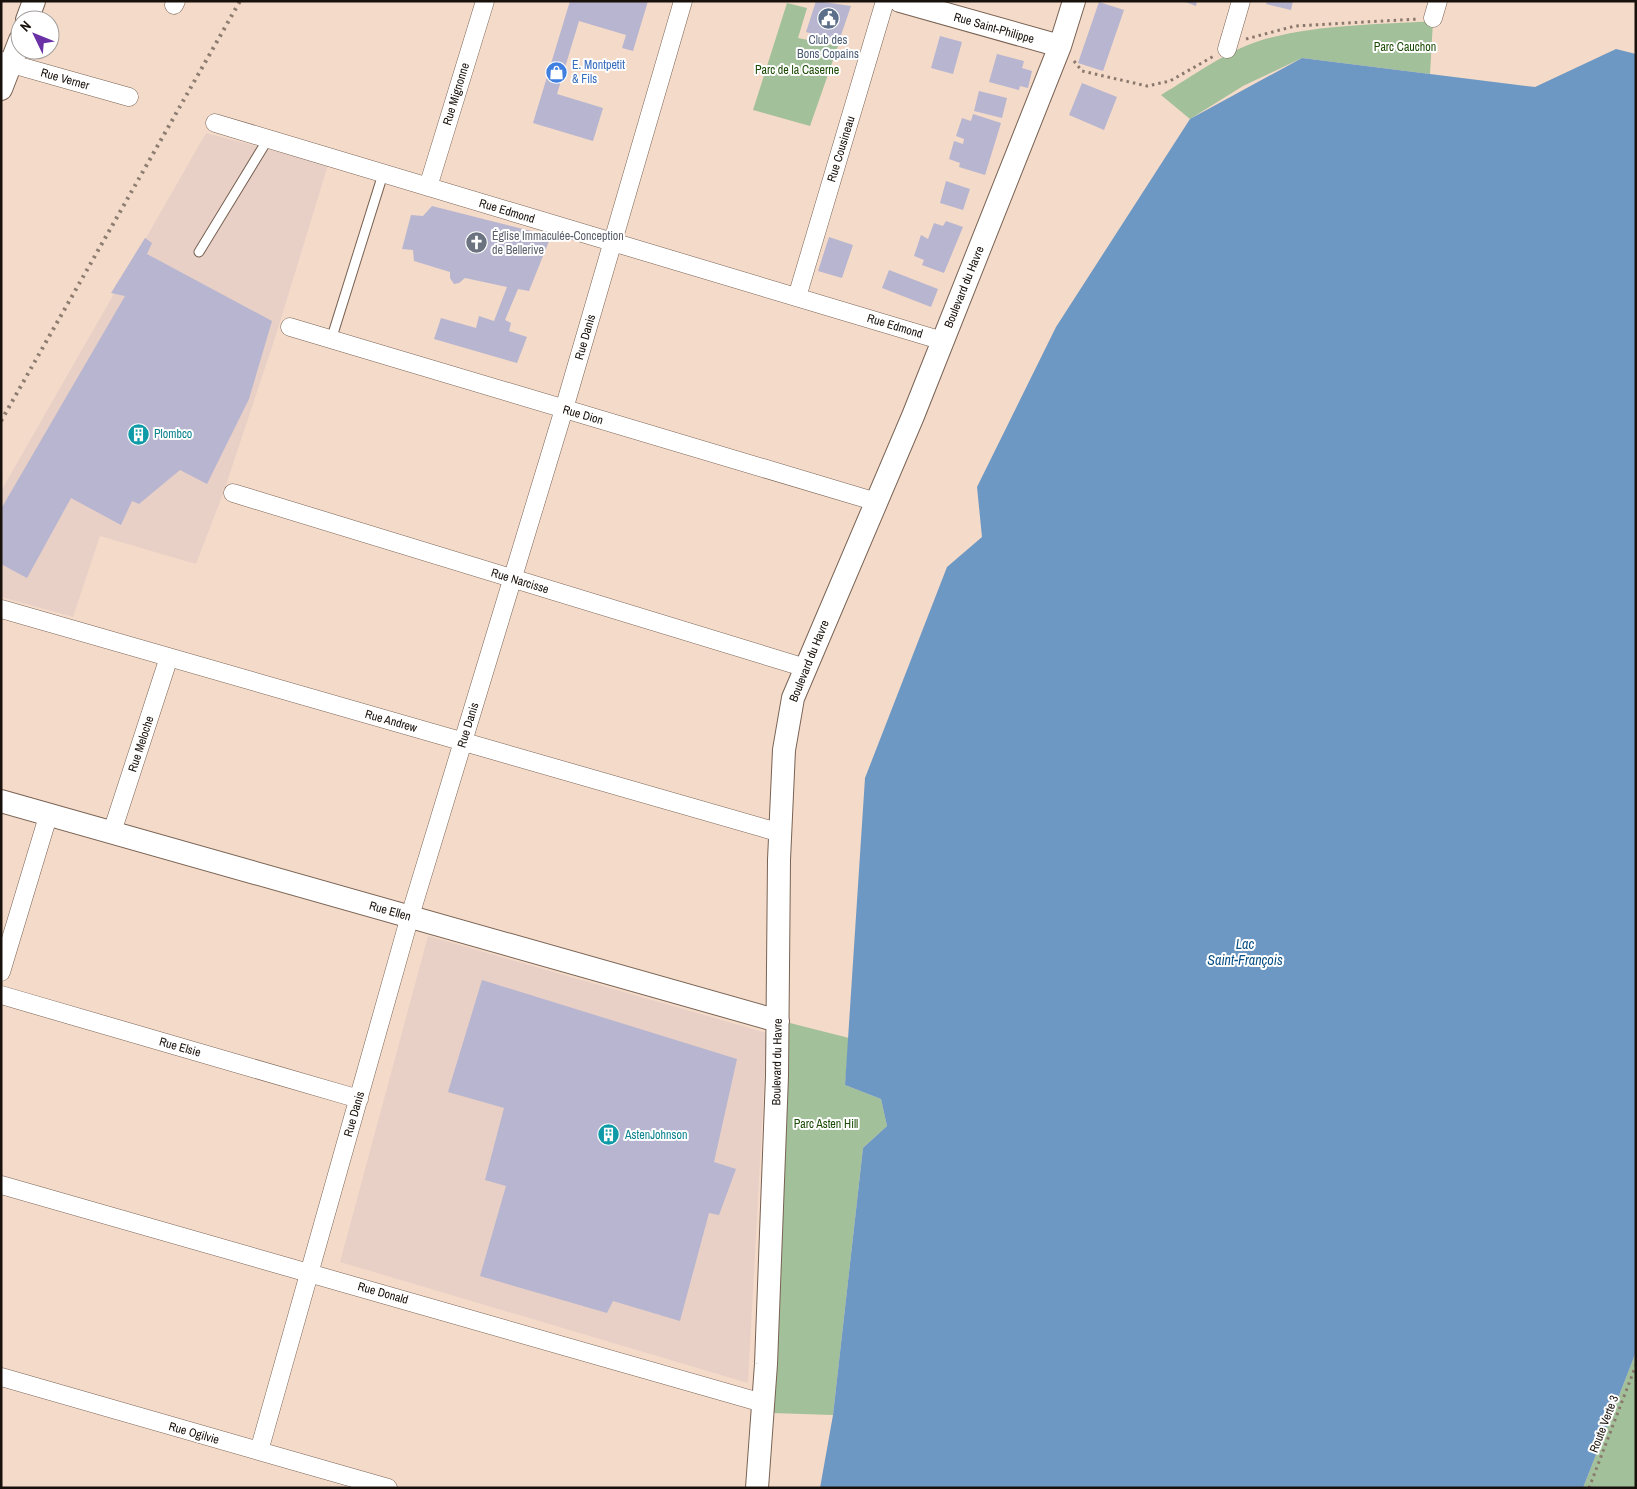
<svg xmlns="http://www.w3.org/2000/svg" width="1637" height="1489" font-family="'Archivo Narrow',sans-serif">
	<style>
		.industrial { fill: #e8d0c7 }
		.green { fill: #a2c09a }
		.water { fill: #6d98c4 }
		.building { fill: #b7b5cf }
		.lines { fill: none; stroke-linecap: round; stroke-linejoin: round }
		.service-casing { stroke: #786253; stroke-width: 11 }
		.minor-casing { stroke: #786253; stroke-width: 19 }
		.tertiary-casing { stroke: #786253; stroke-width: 24 }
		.path { stroke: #8a786d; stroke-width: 3; stroke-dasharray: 2.5 4; stroke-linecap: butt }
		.service { stroke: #fff; stroke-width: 9 }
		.minor { stroke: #fff; stroke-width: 18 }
		.tertiary { stroke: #fff; stroke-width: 22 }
		.rail { stroke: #8d7c70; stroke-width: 4; stroke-dasharray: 2.5 5; stroke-linecap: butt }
		.labels { text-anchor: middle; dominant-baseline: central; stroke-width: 4; stroke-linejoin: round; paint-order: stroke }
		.street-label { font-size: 12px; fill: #18100a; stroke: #fff }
		.service-label { font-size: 12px; fill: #4e5e75; stroke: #fff }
		.park-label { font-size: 12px; fill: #1b4b04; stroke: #fff }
		.shop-label { font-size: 12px; fill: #366cbe; stroke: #fff; text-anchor: start }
		.worship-label { font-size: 12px; fill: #5b616d; stroke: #fff; text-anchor: start }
		.culture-label { font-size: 12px; fill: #0d838f; stroke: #fff; text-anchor: start }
		.water-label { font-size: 14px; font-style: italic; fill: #084f85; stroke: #fff }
	</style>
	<rect width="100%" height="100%" fill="#f4dac9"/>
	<!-- industrial -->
	<path class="industrial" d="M 206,133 L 328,165 L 276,335 L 223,494 L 196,564 L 100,536 L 73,617 L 1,597 L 1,491 Z
		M 428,936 L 767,1033 L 748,1383 L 340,1262 Z"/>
	<!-- green -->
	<path class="green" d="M 787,3 L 807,8 L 798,38 L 838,46 L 810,126 L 753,110 Z
		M 1433,21 L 1430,74 L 1302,58 L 1243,86 L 1190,119 L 1161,95 C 1193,76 1226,51 1262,40 C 1317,24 1377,25 1433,21 Z
		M 786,1022 L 849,1038 L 845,1085 L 881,1099 L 887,1126 L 863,1148 L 833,1415 L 772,1413 Z
		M 1636,1352 L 1636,1488 L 1583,1488 Z"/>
	<!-- water -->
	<path class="water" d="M 1616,49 L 1636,54 L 1636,1352 L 1583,1488 L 820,1488 L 833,1415 L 863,1148 L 887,1126 L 881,1099 L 845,1085 L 865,778 L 947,567 L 982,537 L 977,487 L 1056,327 L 1190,119 L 1302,58 L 1535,87 Z"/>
	<!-- building -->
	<path class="building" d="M 570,1 L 648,1 L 633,51 L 622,48 L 626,35 L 579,21 L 557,94 L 603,108 L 593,141 L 533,123 Z
		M 816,1 L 851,6 L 839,41 L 806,32 Z
		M 1183,1 L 1197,1 L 1196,6 Z
		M 1267,1 L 1293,1 L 1291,10 L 1266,4 Z
		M 1099,2 L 1124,10 L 1103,71 L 1078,63 Z
		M 940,36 L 962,42 L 953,74 L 931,68 Z
		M 997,54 L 1024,61 L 1022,68 L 1032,71 L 1028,88 L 1020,86 L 1019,90 L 989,82 Z
		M 1082,83 L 1117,97 L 1104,130 L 1069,115 Z
		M 979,91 L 1007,98 L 1002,118 L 974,111 Z
		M 973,114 L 1001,123 L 985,175 L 959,167 L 960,163 L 949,159 L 954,141 L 963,144 L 964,139 L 956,136 L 962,118 L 971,121 Z
		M 946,181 L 970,189 L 963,210 L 940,203 Z
		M 432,206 L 551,236 L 529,291 L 518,289 L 505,320 L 511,323 L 509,331 L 527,337 L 517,363 L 434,339 L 441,318 L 476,328 L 479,316 L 494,321 L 507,287 L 465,278 L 459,283 L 454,284 L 450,278 L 450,272 L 414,261 L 413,250 L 402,249 L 411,215 L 423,216 Z
		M 946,221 L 963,227 L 944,273 L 922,265 L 924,260 L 914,256 L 921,235 L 928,239 L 934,223 L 943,226 Z
		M 829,237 L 853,245 L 842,278 L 818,271 Z
		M 145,238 L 152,243 L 147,254 L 272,321 L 249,399 L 207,484 L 180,470 L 139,504 L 132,501 L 121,525 L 71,498 L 27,578 L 1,564 L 1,509 L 125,296 L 111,293 Z
		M 889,270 L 938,289 L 931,307 L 882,288 Z
		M 482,980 L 737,1059 L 714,1162 L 736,1169 L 719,1215 L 709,1213 L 680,1321 L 613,1301 L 607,1313 L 480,1276 L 506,1186 L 485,1180 L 504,1108 L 448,1092 Z"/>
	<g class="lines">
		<defs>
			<path id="service" d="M 199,252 L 268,139
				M 331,340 L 383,174"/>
			<path id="minor" d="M 174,5 L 176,1
				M 1433,18 L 1438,1
				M 1227,49 L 1241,1
				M 1,61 L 129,97
				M 215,123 L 943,341
				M 428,187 L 485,1
				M 797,297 L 885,1
				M 290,327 L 877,502
				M 233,493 L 806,668
				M 1,609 L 781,833
				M 112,832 L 169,657
				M 1,972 L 49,813
				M 1,995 L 359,1099
				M 1,1185 L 763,1403
				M 1,1377 L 388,1488
				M 259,1451 L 410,916 L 564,409 L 683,1"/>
			<path id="tertiary" d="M 900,1 L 1060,46
				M 27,20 L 34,1
				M 1,89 L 20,40
				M 1,801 L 778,1021
				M 757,1488 L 766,1364 L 777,1076 L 779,860 L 784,750 L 793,698 L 913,416 L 1060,46 L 1074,1"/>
		</defs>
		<!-- service casing -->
		<use href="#service" class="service-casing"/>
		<!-- minor casing -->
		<use href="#minor" class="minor-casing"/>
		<!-- tertiary casing -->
		<use href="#tertiary" class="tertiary-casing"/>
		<!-- path -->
		<path class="path" d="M 1246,39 L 1295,26 L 1418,19
			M 1074,61 L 1082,71 L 1147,86 L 1170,81 L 1214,56
			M 1589,1488 L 1636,1365"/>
		<!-- service -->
		<use href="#service" class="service"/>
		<!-- minor -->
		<use href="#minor" class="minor"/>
		<!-- tertiary -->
		<use href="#tertiary" class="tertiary"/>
		<!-- rail -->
		<path class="rail" d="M 1,421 L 240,1"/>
	</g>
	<!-- icons -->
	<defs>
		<symbol id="civic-disc" viewBox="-11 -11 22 22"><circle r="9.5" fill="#5c6f8a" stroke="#fff"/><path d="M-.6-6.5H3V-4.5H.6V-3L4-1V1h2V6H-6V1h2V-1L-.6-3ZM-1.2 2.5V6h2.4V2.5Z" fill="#fff"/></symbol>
		<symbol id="shop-disc" viewBox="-11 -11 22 22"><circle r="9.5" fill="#3f7fe0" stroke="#fff"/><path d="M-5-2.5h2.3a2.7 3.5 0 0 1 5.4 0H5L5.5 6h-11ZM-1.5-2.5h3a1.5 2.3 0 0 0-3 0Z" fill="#fff"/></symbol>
		<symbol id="church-disc" viewBox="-11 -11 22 22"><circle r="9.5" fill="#6b7280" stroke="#fff"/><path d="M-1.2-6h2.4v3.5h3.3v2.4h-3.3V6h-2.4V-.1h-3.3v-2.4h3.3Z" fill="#fff"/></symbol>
		<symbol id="building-disc" viewBox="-11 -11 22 22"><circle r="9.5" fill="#0f9aa8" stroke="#fff"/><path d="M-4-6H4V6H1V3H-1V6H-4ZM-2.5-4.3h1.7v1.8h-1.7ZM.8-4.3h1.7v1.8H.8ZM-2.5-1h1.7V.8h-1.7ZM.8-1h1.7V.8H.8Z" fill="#fff"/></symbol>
	</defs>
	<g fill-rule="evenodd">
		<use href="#civic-disc" x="816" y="6" width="25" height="25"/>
		<use href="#shop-disc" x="544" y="60" width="25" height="25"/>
		<use href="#church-disc" x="464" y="230" width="25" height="25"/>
		<use href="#building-disc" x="126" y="422" width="25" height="25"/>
		<use href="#building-disc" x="596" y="1122" width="25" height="25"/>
	</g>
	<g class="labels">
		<!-- street labels -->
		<g class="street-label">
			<text transform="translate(994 28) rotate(16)">Rue Saint-Philippe</text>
			<text transform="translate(65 79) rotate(16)">Rue Verner</text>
			<text transform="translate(456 94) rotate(-73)">Rue Mignonne</text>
			<text transform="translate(841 149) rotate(-73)">Rue Cousineau</text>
			<text transform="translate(507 211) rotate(17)">Rue Edmond</text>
			<text transform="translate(964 287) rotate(-68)">Boulevard du Havre</text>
			<text transform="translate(895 326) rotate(17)">Rue Edmond</text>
			<text transform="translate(585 337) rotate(-74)">Rue Danis</text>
			<text transform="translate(583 415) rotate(16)">Rue Dion</text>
			<text transform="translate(520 581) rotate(17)">Rue Narcisse</text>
			<text transform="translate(809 661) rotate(-68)">Boulevard du Havre</text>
			<text transform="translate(391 721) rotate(16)">Rue Andrew</text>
			<text transform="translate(468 725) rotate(-73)">Rue Danis</text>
			<text transform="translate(141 744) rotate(-72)">Rue Meloche</text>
			<text transform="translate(390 911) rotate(16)">Rue Ellen</text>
			<text transform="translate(180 1047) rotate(16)">Rue Elsie</text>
			<text transform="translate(777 1062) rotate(-89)">Boulevard du Havre</text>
			<text transform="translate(354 1114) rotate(-74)">Rue Danis</text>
			<text transform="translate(383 1293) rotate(16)">Rue Donald</text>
			<text transform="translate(1604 1424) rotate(-69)">Route Verte 3</text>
			<text transform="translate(194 1433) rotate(16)">Rue Ogilvie</text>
		</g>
		<!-- service labels -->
		<g class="service-label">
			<text x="828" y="40">Club des<tspan x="828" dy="14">Bons Copains</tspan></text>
		</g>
		<!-- park labels -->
		<g class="park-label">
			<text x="1405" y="47">Parc Cauchon</text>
			<text x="797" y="70">Parc de la Caserne</text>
			<text x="826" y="1124">Parc Asten Hill</text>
		</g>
		<!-- shop labels -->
		<g class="shop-label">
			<text x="572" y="65">E. Montpetit<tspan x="572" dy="14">&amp; Fils</tspan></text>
		</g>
		<!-- worship labels -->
		<g class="worship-label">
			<text x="492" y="236">Église Immaculée-Conception<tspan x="492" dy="14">de Bellerive</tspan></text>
		</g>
		<!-- culture labels -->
		<g class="culture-label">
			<text x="154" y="434">Plombco</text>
			<text x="625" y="1135">AstenJohnson</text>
		</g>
		<!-- water labels -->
		<g class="water-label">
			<text x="1245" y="944">Lac<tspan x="1245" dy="16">Saint-François</tspan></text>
		</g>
	</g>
	<!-- border -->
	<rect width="1637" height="1489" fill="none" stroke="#18100a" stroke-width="5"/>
	<!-- north arrow -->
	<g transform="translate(35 35) rotate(313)"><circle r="24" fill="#ffffff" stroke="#a39f9d"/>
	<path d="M0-4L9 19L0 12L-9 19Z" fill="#6a31a7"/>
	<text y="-8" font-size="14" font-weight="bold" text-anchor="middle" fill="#18100a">N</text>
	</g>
</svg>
